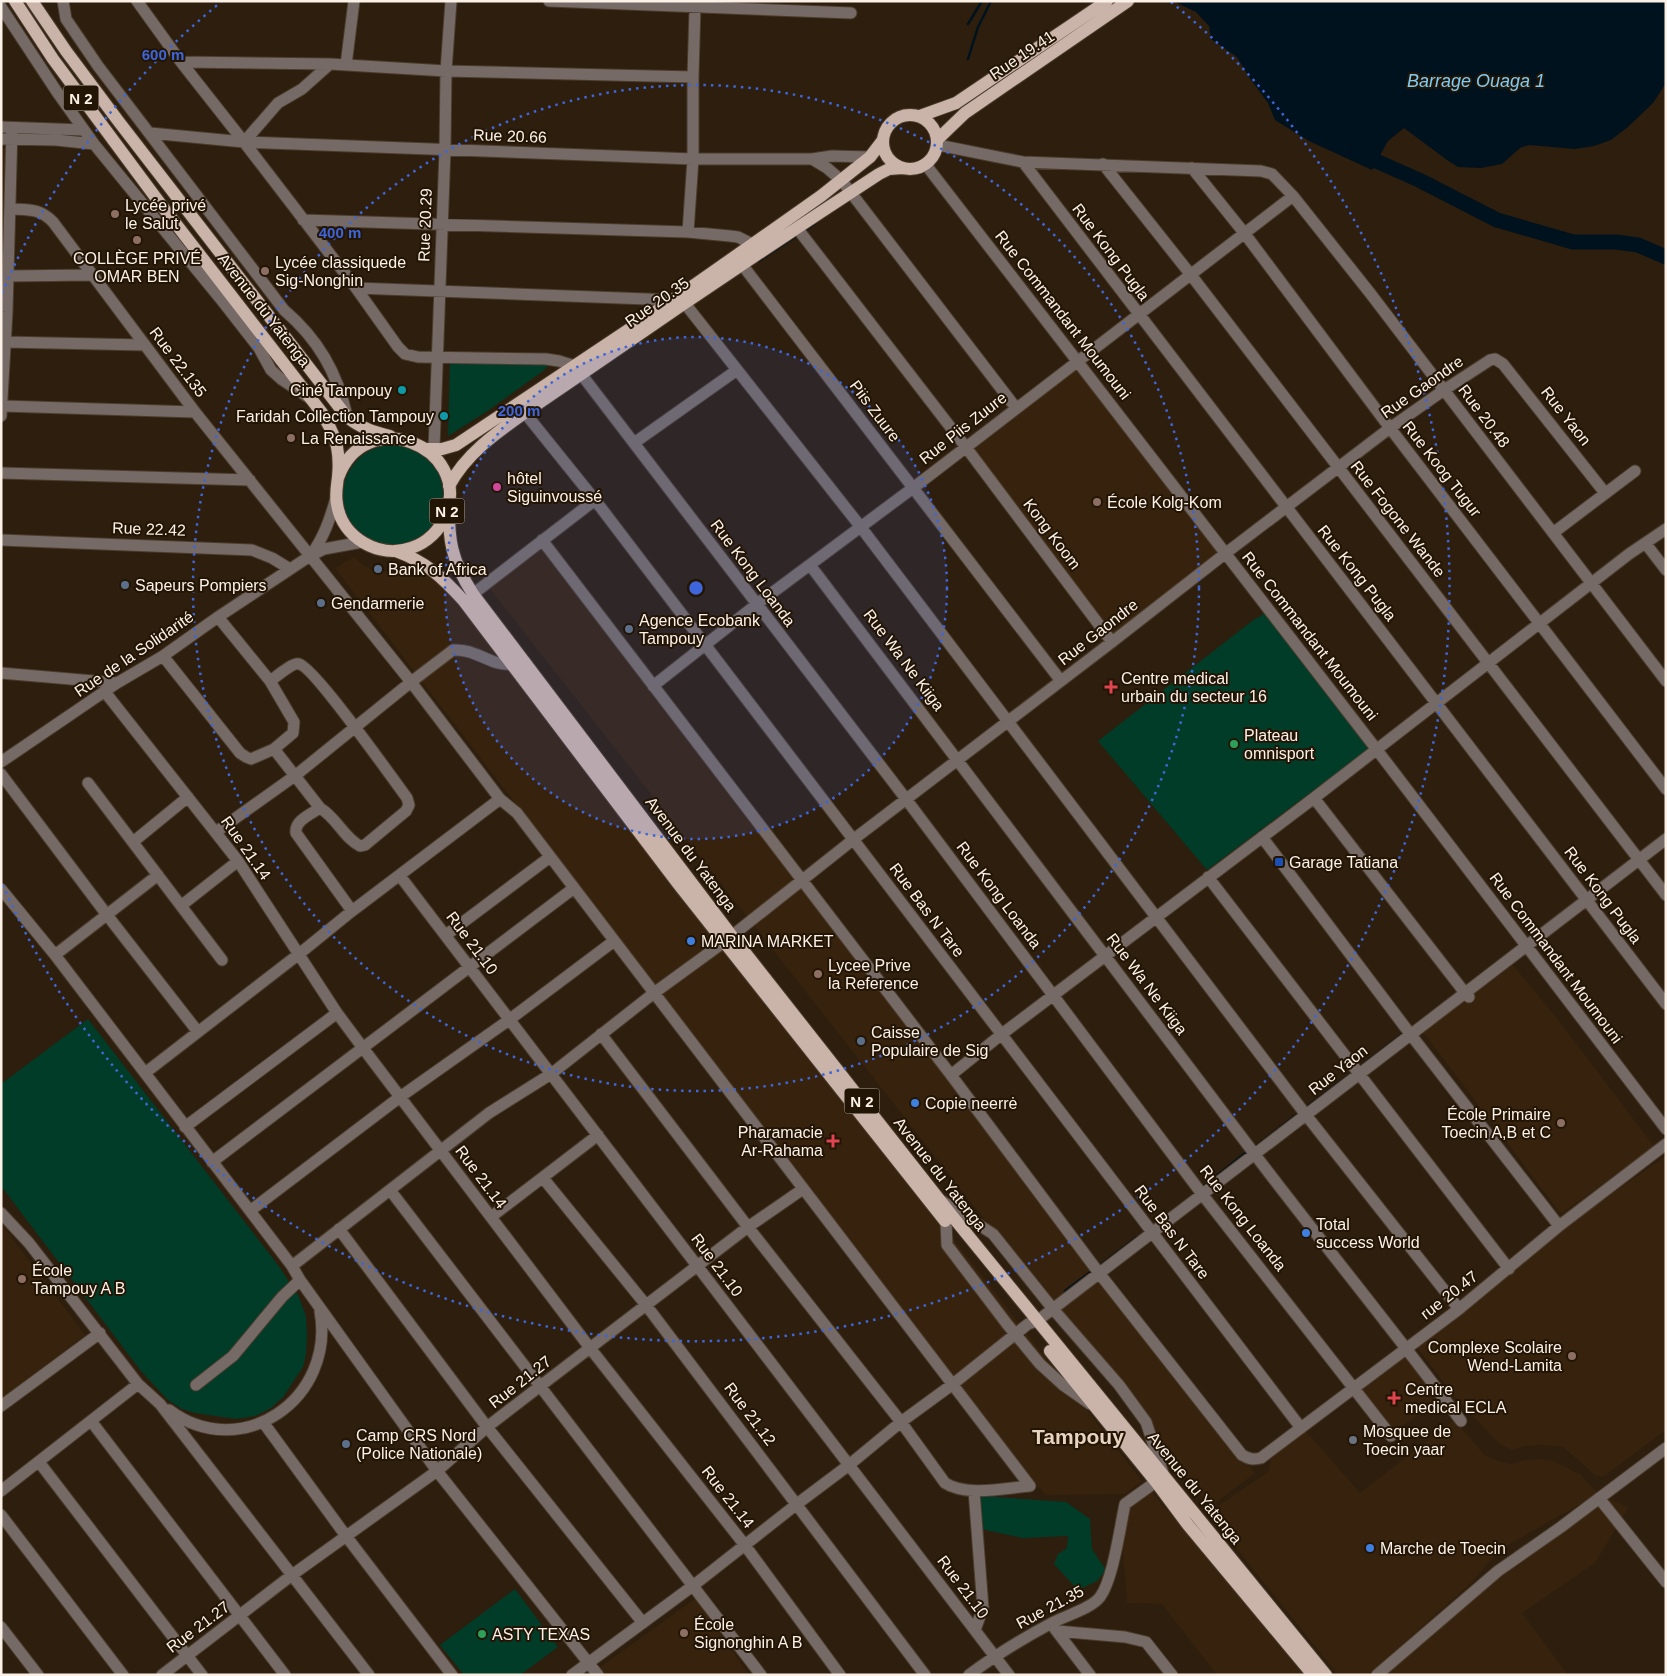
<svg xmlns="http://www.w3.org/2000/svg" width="1667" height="1676" font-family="Arial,sans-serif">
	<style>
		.built { fill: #37230d }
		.green { fill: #003c27 }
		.water { fill: #00121d }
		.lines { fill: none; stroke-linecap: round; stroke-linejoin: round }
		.stream { stroke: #00121d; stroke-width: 2.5 }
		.river { stroke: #00121d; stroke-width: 15 }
		.minor-casing { stroke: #4a3c2c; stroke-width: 13 }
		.major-casing { stroke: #4a3c2c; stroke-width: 14 }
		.minor { stroke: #756a65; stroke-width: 11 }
		.major { stroke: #cab3a9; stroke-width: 12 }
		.ring { fill: none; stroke: #3e66da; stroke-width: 2.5; stroke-dasharray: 2.5 5 }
		.education-dot { fill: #8d6e63; stroke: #231505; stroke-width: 2 }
		.culture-dot { fill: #0f9aa8; stroke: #231505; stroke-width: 2 }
		.hotel-dot { fill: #d1479c; stroke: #231505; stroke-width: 2 }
		.service-dot { fill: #5c6f8a; stroke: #231505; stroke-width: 2 }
		.health-dot { fill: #e0444e; stroke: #231505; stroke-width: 2 }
		.leisure-dot { fill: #2e9e5b; stroke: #231505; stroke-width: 2 }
		.transit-dot { fill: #1a4fb4; stroke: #231505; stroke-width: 2 }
		.shop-dot { fill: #3f7fe0; stroke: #231505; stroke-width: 2 }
		.worship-dot { fill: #6b7280; stroke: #231505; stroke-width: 2 }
		.labels { text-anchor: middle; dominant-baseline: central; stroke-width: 4; stroke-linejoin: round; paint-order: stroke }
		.shield { fill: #231505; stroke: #bbafa3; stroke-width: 1 }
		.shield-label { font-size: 15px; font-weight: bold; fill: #fcf1e7 }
		.street-label { font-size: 16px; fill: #fcf1e7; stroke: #231505 }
		.poi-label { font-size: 16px; fill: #fcf1e7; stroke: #231505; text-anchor: start }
		.water-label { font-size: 18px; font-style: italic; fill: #7dcbf6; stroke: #231505 }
		.district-label { font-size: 21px; font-weight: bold; fill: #e8d3bf; stroke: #231505 }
		.centre { fill: #3e66da; stroke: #231505; stroke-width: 2.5 }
		.ring-label { font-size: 15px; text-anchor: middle; font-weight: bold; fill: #3e66da; stroke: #231505; stroke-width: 4; stroke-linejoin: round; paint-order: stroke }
	</style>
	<rect width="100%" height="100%" fill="#2d1e0e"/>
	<!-- built -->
	<path class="built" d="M 1,148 L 7,148 L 1,281 Z
		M 1079,368 L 1221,553 L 1114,635 L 972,450 Z
		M 541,547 L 1255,1473 L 1210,1507 L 490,589 Z
		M 354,557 L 363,565 L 377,572 L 393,572 L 415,569 L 429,575 L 453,597 L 1142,1481 L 1125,1494 L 1045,1495 L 335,568 Z
		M 1513,965 L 1556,1017 L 1654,1146 L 1561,1214 L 1423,1032 Z
		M 1666,1156 L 1666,1430 L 1603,1477 L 1595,1475 L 1563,1447 L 1543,1445 L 1525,1446 L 1512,1450 L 1499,1444 L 1455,1397 L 1416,1346 L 1590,1209 Z
		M 1,1223 L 85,1335 L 1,1398 Z
		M 1406,1356 L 1439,1400 L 1394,1432 L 1359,1387 L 1399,1357 Z
		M 1454,1420 L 1485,1455 L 1498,1461 L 1511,1464 L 1524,1460 L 1540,1459 L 1554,1461 L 1581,1475 L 1598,1494 L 1513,1542 L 1496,1554 L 1472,1582 L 1368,1675 L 1338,1675 L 1208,1513 L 1268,1472 L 1271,1459 L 1305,1430 L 1360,1493 Z
		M 1150,1490 L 1306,1675 L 1217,1675 L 1162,1604 L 1127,1603 L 1121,1527 L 1127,1506 Z
		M 1607,1497 L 1628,1508 L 1595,1563 L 1522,1613 L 1568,1675 L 1381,1675 L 1487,1578 Z
		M 696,1598 L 749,1675 L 604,1675 L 599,1668 Z"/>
	<!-- green -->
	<path class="green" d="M 450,361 L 550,364 L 543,371 L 486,412 L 448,436 Z
		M343 495a50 50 0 1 1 100 0a50 50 0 1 1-100 0Z
		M 1267,612 L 1370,748 L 1207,870 L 1098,741 L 1252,621 Z
		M 88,1019 L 278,1265 L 298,1295 L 306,1316 L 307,1336 L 306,1354 L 303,1367 L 283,1397 L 271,1408 L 255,1416 L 236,1419 L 195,1413 L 182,1409 L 168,1400 L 141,1371 L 1,1186 L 1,1084 Z
		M 981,1496 L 1066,1502 L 1090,1519 L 1092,1549 L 1106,1570 L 1097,1581 L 1078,1590 L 1054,1564 L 1058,1554 L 1067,1548 L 1068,1536 L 1023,1538 L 981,1529 Z
		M 515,1589 L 558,1647 L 520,1675 L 464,1675 L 440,1645 Z"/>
	<!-- water -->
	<path class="water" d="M 1173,1 L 1666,1 L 1666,83 L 1653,103 L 1629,126 L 1611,140 L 1594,146 L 1575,149 L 1529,145 L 1520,148 L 1502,164 L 1481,168 L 1458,167 L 1447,160 L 1404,128 L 1388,141 L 1372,170 L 1309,141 L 1275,120 L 1268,103 L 1249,77 L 1237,57 L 1211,39 L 1209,26 L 1196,12 Z"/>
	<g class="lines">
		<!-- stream -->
		<path class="stream" d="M 968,24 L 982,1
			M 968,59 L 978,27 L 991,1
			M 804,231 L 816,223
			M 759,261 L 798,235
			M 1358,1068 L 1405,1032
			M 1304,1109 L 1354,1071
			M 1255,1147 L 1300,1112
			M 1201,1188 L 1248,1151
			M 1098,1267 L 1137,1237
			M 1065,1291 L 1093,1270"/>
		<!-- river -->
		<path class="river" d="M 1358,153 L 1419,180 L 1497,220 L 1573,242 L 1616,242 L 1638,245 L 1666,257"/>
		<defs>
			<path id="minor" d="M 63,1 L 66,19 L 98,66 L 284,310 C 318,339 337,372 347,416
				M 137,1 L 181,62 L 244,142 L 356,288 L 398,347 L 405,354 L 418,357 L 546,359 L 559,361 L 575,366 L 906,799 L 1202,1194 L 1391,1436
				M 549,1 L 851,13
				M 1,7 L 57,92 L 94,144 L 223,302 L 259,348 L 271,370 L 281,379 L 308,397
				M 181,62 L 330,64 L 446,71 L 693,77
				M 346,65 L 354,1
				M 1,127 L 84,130
				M 150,133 L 244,142 L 693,159 L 812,159 L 832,156 L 870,157
				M 1,139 L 56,140 L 94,144
				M 244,142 L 278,103 L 302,89 L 330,64
				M 938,145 L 1023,162 L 1261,171 L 1272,174 L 1293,196 L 1370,293 L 1666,681
				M 812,159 L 827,168 L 842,181 L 1016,408
				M 1023,162 L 1666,1004
				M 1103,164 L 1191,275 L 1666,895
				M 926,165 L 1377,750 L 1666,1129
				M 1192,168 L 1245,234 L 1390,428 L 1666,789
				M 10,209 C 29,210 39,208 53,222 L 195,412 L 411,682 L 500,799 L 517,813 L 1030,1486
				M 303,220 L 688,232 L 730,236 L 738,237 L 752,244
				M 797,228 L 965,446 L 1112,642
				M 688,232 L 693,159 L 693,77 L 695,7
				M 737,258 L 1061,681
				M 8,276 L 93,275
				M 356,288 L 673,300 L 675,302
				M 679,296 L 860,526 L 1306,1115 L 1459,1309
				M 5,342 L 144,345
				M 2,406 L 195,412
				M 525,413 L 595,500 L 1301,1428
				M 1,416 L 7,312 L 12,128
				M 634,443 L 737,370
				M 434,449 L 445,150 L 446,71 L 451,1
				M 1,473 L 250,480
				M 1553,533 L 1635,471
				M 1,540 L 252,550 L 272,558 L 290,569
				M 542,540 L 951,1075 L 1099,1273 L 1242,1455 C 1249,1459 1253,1460 1261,1458 L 1459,1309 L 1559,1226 L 1666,1144
				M 1646,544 L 1666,570
				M 311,555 C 324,537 330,519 336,498
				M 810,565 C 959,760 1104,957 1253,1152 C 1321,1242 1394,1330 1461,1421
				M 473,594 L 595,500
				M 163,656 L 240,753 L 246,757 L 251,759 L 274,749 L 293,733 L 294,722 L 270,681 L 218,617
				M 1,673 L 117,683
				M 270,681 C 276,677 293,662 299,664 C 313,666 393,779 407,798 L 409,805 L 406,811 L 365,845 L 360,846 C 343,837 337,818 320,808 L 274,749
				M 653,686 L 757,604 L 913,488 L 1293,196
				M 105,692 L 238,861 L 337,1013 L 363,1048 L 590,1348 L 744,1544 L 840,1675
				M 1,762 L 117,683 L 163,656 L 218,617 L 310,556 L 324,549 L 362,542
				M 1,774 L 107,915 L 198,1032
				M 88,783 L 222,960
				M 1314,798 L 1465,993 L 1469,997
				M 320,808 C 311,814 294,821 296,833 L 352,911
				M 216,832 L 296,775 L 411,682 L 453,650 C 468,649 479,656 492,661 C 498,664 505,664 512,665
				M 1262,837 L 1411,1035 L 1559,1226
				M 133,842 L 188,797
				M 400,876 L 1009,1675
				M 1208,877 L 1509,1269
				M 1,889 L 55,955 L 292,1266 L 300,1280 L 437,1471 L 598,1675
				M 182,905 L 238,861
				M 446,935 L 550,857
				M 55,955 L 158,875
				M 601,1034 L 748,1227 L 901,1422 L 945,1483 C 966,1497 1006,1488 1030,1486
				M 145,1073 L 299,954 L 352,911 L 500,799
				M 951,1075 L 1002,1034 L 1314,798 L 1629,554 L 1666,529
				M 185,1127 L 337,1013
				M 212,1162 L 574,888
				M 543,1178 L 646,1305 L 925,1675
				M 390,1190 L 761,1675
				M 942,1201 L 993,1234 L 1053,1309 L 1119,1385 L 1146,1422 L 1164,1476 L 1125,1504 C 1120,1527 1113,1580 1100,1597 C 1091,1609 1064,1616 1050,1624 C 1022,1639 994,1656 969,1675
				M 250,1211 L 400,1097 L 509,1020 L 614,941
				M 1,1213 L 29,1243 L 138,1384 L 160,1404 L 369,1675
				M 491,1217 L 598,1135
				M 946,1222 L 947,1245 L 1007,1324 L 1040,1364 L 1063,1385 L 1090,1404
				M 339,1229 L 487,1427 L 643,1623
				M 292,1266 L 489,1113 L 551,1074 L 654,993 L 724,942 L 854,839 L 1112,642 L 1226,553 L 1390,428 L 1444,390 L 1490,360 L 1495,359 L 1503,364 L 1605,493
				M 196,1385 L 233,1356 L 282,1297 L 300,1280
				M 1,1406 L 100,1333
				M 169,1410 C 241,1464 336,1399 320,1311
				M 91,1421 L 285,1675
				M 263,1422 L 346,1536 L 452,1675
				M 39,1462 L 202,1675
				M 1,1491 L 138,1384
				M 974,1491 L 983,1608 L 975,1630
				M 1599,1498 L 1666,1582
				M 1,1515 L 123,1675
				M 1,1627 L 38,1675
				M 1055,1629 L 1090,1675
				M 1057,1631 L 1125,1637 L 1146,1642 L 1172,1675
				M 162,1675 L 292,1575 L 437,1471 L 487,1427 L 539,1387 L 748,1227 L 803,1189
				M 572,1675 L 694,1585 L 797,1504 L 849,1465 L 901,1422 L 953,1384 L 1028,1324 L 1037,1321 L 1666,839
				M 1377,1675 L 1498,1571 L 1561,1527 L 1666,1448"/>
			<path id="major" d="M 15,1 L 53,59 L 162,206 L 322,413 C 328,424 335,435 337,447 C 339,457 339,467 338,477 C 337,486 335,494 337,504 C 342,538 379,559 411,548 C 427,543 440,530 446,515 C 472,445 364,404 338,478
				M 32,1 L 66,51 L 119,122 L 347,417 C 361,428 373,432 390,436
				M883 142a27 27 0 1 1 54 0a27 27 0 1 1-54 0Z
				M 920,116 L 956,103 L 1107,1
				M 938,139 L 965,113 L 1128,1
				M 426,449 L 442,449 L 456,445 L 673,300 L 821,196 L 870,157 L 883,140
				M 449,486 C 467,452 499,431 530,409 C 552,394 574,379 596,364 C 690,299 784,236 879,174 L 889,169 L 902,168
				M 449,500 C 448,539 451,560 473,594 L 732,936 L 953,1217 L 1326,1675
				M 396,551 C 426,562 442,577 463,600 L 679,885 L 945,1221
				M 1050,1351 L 1156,1482 L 1188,1525 L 1313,1675"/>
		</defs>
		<!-- minor casing -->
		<use href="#minor" class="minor-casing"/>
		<!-- major casing -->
		<use href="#major" class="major-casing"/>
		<!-- minor -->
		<use href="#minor" class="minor"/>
		<!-- major -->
		<use href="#major" class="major"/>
	</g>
	<!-- distance rings -->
	<circle cx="696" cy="588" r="251" fill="#3e66da" fill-opacity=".12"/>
	<g class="ring">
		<circle cx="696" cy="588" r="251"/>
		<circle cx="696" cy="588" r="503"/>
		<path d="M2 293A754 754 0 0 1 221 2M1171 2A754 754 0 1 1 2 883"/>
	</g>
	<!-- markers -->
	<g class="education-dot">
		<circle cx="115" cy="214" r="5"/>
		<circle cx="137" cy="240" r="5"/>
		<circle cx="265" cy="271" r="5"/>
		<circle cx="291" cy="438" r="5"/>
		<circle cx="1097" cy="502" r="5"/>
		<circle cx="818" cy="974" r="5"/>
		<circle cx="1561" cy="1123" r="5"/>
		<circle cx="22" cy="1279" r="5"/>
		<circle cx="1572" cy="1356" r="5"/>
		<circle cx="684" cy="1633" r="5"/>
	</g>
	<g class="culture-dot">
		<circle cx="402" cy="390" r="5"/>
		<circle cx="444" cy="416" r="5"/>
	</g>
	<circle class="hotel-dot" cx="497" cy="487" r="5"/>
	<g class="service-dot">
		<circle cx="378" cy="569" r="5"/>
		<circle cx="125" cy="585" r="5"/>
		<circle cx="321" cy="603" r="5"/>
		<circle cx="629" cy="629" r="5"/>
		<circle cx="861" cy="1041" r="5"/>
		<circle cx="346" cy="1444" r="5"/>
	</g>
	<g class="health-dot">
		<path d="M1108.5 679.5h5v5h5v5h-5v5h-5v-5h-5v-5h5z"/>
		<path d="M830.5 1133.5h5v5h5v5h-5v5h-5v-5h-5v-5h5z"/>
		<path d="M1391.5 1390.5h5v5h5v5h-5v5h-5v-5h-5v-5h5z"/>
	</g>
	<g class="leisure-dot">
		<circle cx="1234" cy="744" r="5"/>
		<circle cx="482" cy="1634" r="5"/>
	</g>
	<rect class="transit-dot" x="1274" y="857" width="10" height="10" rx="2.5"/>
	<g class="shop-dot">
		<circle cx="691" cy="941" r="5"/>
		<circle cx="915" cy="1103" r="5"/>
		<circle cx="1306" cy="1233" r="5"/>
		<circle cx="1370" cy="1548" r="5"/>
	</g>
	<circle class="worship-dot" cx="1353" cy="1440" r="5"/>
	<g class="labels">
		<!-- shield labels -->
		<g class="shield">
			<rect x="63.5" y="85.5" width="35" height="25" rx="4"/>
			<rect x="429.5" y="498.5" width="35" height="25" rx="4"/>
			<rect x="844.5" y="1088.5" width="35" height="25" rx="4"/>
		</g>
		<g class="shield-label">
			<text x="81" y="98">N 2</text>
			<text x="447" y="511">N 2</text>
			<text x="862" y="1101">N 2</text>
		</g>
		<!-- street labels -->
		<g class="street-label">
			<text transform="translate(1022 55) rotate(-34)">Rue 19.41</text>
			<text transform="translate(510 136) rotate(2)">Rue 20.66</text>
			<text transform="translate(425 225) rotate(-88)">Rue 20.29</text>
			<text transform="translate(1111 252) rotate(53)">Rue Kong Pugla</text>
			<text transform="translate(657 302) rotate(-35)">Rue 20.35</text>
			<text transform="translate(264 310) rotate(52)">Avenue du Yatenga</text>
			<text transform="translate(1063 315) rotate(52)">Rue Commandant Moumouni</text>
			<text transform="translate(178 362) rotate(53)">Rue 22.135</text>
			<text transform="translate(1422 387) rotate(-35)">Rue Gaondre</text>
			<text transform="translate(875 411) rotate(53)">Piis Zuure</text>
			<text transform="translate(1484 416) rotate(53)">Rue 20.48</text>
			<text transform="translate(1566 416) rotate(52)">Rue Yaon</text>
			<text transform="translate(963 428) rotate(-38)">Rue Piis Zuure</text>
			<text transform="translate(1442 469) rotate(52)">Rue Koog Tugur</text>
			<text transform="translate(1398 519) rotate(52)">Rue Fogone Wande</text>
			<text transform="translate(149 529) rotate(2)">Rue 22.42</text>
			<text transform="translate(1052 534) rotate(53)">Kong Koom</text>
			<text transform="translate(753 573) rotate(53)">Rue Kong Loanda</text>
			<text transform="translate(1357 573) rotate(52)">Rue Kong Pugla</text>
			<text transform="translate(1098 632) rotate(-38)">Rue Gaondre</text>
			<text transform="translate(1310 636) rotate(52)">Rue Commandant Moumouni</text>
			<text transform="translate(134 654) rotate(-34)">Rue de la Solidarité</text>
			<text transform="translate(904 660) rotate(53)">Rue Wa Ne Kiiga</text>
			<text transform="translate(246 848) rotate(55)">Rue 21.14</text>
			<text transform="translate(691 854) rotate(53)">Avenue du Yatenga</text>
			<text transform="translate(999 895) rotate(53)">Rue Kong Loanda</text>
			<text transform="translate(1603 895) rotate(53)">Rue Kong Pugla</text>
			<text transform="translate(927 910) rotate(53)">Rue Bas N Tare</text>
			<text transform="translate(472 943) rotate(53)">Rue 21.10</text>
			<text transform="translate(1556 958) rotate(53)">Rue Commandant Moumouni</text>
			<text transform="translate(1147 984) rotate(53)">Rue Wa Ne Kiiga</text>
			<text transform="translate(1338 1070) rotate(-38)">Rue Yaon</text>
			<text transform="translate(940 1174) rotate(52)">Avenue du Yatenga</text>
			<text transform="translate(481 1177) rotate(53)">Rue 21.14</text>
			<text transform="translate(1243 1218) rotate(52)">Rue Kong Loanda</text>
			<text transform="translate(1172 1232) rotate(53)">Rue Bas N Tare</text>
			<text transform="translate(717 1265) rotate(53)">Rue 21.10</text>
			<text transform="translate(1449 1295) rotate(-38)">rue 20.47</text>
			<text transform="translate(520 1382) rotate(-38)">Rue 21.27</text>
			<text transform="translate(750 1414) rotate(53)">Rue 21.12</text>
			<text transform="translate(1195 1488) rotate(51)">Avenue du Yatenga</text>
			<text transform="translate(728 1497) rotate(52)">Rue 21.14</text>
			<text transform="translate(963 1587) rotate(53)">Rue 21.10</text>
			<text transform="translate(1050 1607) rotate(-28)">Rue 21.35</text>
			<text transform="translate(198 1627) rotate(-37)">Rue 21.27</text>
		</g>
		<!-- poi labels -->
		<g class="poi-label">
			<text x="125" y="205">Lycée privé<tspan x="125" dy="18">le Salut</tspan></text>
			<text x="137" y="258" text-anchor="middle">COLLÈGE PRIVÉ<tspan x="137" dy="18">OMAR BEN</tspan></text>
			<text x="275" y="262">Lycée classiquede<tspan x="275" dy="18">Sig-Nonghin</tspan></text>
			<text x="392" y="390" text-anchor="end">Ciné Tampouy</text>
			<text x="434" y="416" text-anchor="end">Faridah Collection Tampouy</text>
			<text x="301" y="438">La Renaissance</text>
			<text x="507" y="478">hôtel<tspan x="507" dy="18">Siguinvoussé</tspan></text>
			<text x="1107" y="502">École Kolg-Kom</text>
			<text x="388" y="569">Bank of Africa</text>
			<text x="135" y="585">Sapeurs Pompiers</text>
			<text x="331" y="603">Gendarmerie</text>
			<text x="639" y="620">Agence Ecobank<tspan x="639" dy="18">Tampouy</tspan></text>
			<text x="1121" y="678">Centre medical<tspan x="1121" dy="18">urbain du secteur 16</tspan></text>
			<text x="1244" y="735">Plateau<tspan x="1244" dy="18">omnisport</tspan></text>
			<text x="1289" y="862">Garage Tatiana</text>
			<text x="701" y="941">MARINA MARKET</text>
			<text x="828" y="965">Lycee Prive<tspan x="828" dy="18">la Reference</tspan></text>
			<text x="871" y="1032">Caisse<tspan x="871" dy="18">Populaire de Sig</tspan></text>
			<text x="925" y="1103">Copie neerrė</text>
			<text x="1551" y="1114" text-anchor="end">École Primaire<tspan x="1551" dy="18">Toecin A,B et C</tspan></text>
			<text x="823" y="1132" text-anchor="end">Pharamacie<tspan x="823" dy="18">Ar-Rahama</tspan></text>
			<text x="1316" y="1224">Total<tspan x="1316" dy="18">success World</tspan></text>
			<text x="32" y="1270">École<tspan x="32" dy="18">Tampouy A B</tspan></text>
			<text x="1562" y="1347" text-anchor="end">Complexe Scolaire<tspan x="1562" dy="18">Wend-Lamita</tspan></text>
			<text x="1405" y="1389">Centre<tspan x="1405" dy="18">medical ECLA</tspan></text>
			<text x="1363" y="1431">Mosquee de<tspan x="1363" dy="18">Toecin yaar</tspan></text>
			<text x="356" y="1435">Camp CRS Nord<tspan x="356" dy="18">(Police Nationale)</tspan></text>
			<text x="1380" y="1548">Marche de Toecin</text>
			<text x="694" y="1624">École<tspan x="694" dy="18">Signonghin A B</tspan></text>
			<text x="492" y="1634">ASTY TEXAS</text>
		</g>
		<!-- water labels -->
		<g class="water-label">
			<text x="1476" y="81">Barrage Ouaga 1</text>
		</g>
		<!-- district labels -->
		<g class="district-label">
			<text x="1078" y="1436">Tampouy</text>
		</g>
	</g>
	<circle cx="696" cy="588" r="8" class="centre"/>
	<g class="ring-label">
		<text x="163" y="60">600 m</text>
		<text x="340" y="238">400 m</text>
		<text x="519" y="416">200 m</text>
	</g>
	<!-- border -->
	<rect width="1667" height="1676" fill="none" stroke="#fcf1e7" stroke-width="5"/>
</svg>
